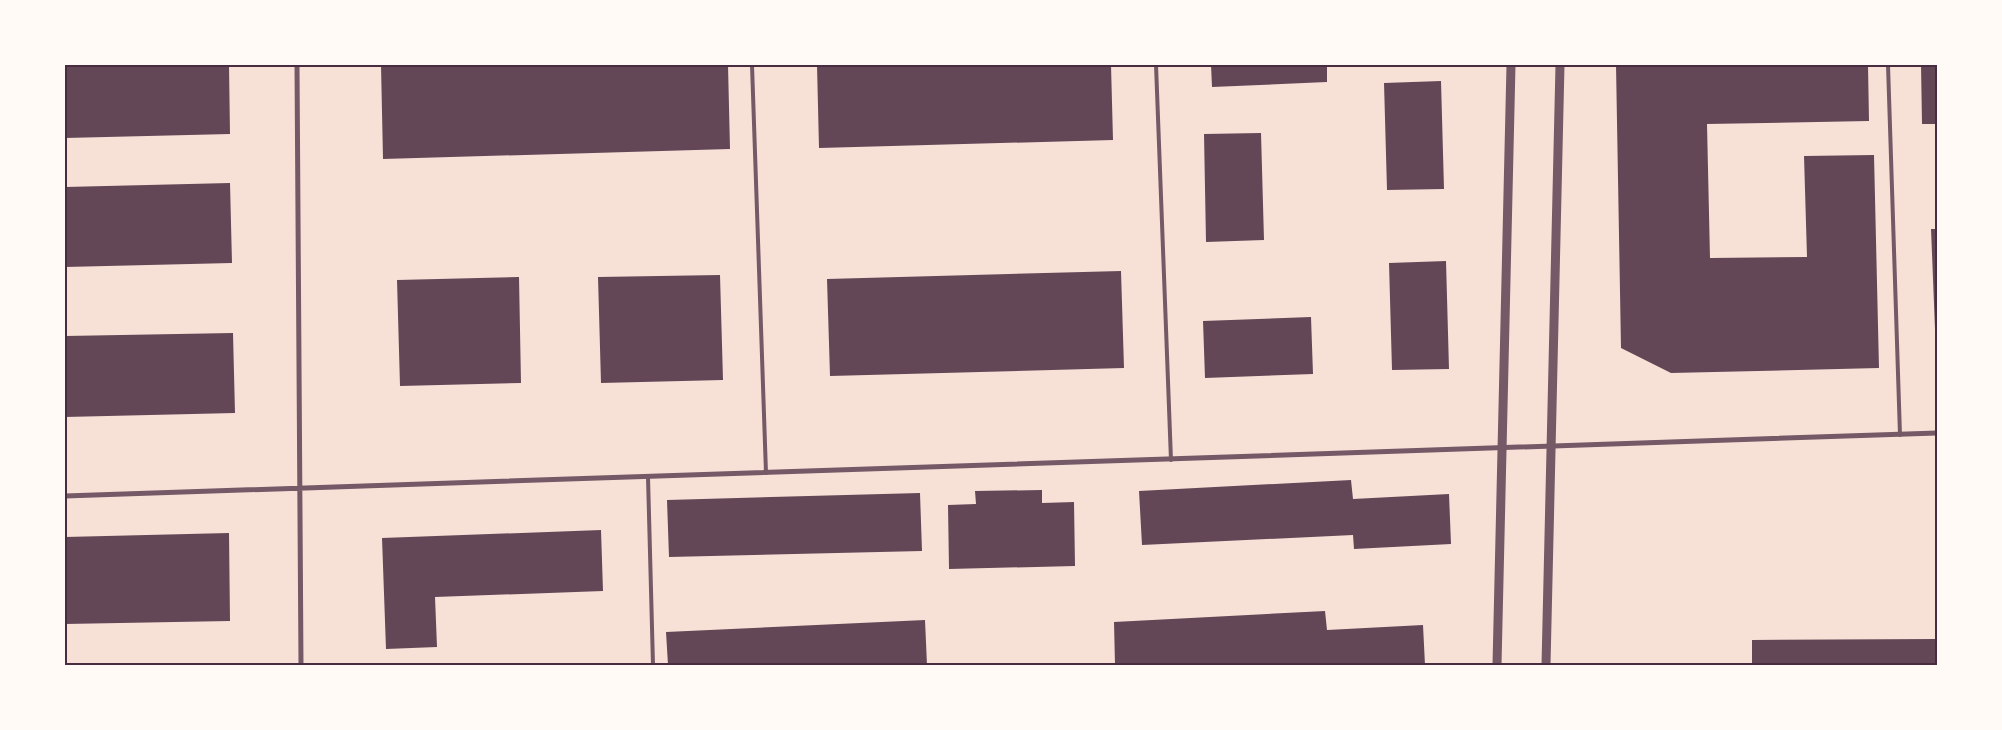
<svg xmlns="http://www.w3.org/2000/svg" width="2002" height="730" font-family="Poppins,sans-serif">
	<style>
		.building { fill: #644757 }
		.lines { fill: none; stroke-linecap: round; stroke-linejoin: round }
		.service { stroke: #755966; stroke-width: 4 }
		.minor { stroke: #755966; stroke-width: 5 }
		.tertiary { stroke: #755966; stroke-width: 9 }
		.neatline { fill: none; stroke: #4a2c40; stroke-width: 2 }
	</style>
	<rect width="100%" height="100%" fill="#f7e1d7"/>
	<!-- building -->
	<path class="building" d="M 65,65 L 229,65 L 230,134 L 65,138 Z
		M 381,65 L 728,65 L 730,149 L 383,159 Z
		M 817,65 L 1111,65 L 1113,140 L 819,148 Z
		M 1211,65 L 1327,65 L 1327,82 L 1212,87 Z
		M 1616,65 L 1868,65 L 1869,121 L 1707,124 L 1710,258 L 1807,257 L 1804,156 L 1874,155 L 1879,368 L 1671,373 L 1621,348 Z
		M 1921,65 L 1937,65 L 1937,124 L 1922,124 Z
		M 1441,81 L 1444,189 L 1387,190 L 1384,83 Z
		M 1261,133 L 1264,240 L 1206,242 L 1204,134 Z
		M 230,183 L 232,263 L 65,267 L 65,187 Z
		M 1931,229 L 1937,229 L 1937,329 L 1935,329 Z
		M 1446,261 L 1449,369 L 1392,370 L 1389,263 Z
		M 1121,271 L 1124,368 L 830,376 L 827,279 Z
		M 720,275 L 723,380 L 601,383 L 598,277 Z
		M 519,277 L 521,383 L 400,386 L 397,280 Z
		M 1311,317 L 1313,374 L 1205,378 L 1203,321 Z
		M 233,333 L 235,413 L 65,417 L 65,336 Z
		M 1351,480 L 1353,499 L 1449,494 L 1451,544 L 1354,549 L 1353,535 L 1142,545 L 1139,491 Z
		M 1042,490 L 1042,503 L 1074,502 L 1075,566 L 949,569 L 948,505 L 976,504 L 975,491 Z
		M 920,493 L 922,551 L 669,557 L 667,500 Z
		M 601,530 L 603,591 L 435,597 L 437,647 L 386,649 L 382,538 Z
		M 229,533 L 230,621 L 65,624 L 65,537 Z
		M 1325,611 L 1327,630 L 1423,625 L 1425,665 L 1115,665 L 1114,622 Z
		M 925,620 L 927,665 L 668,665 L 666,632 Z
		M 1937,639 L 1937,665 L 1752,665 L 1752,640 Z"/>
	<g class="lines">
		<!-- service -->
		<path class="service" d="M 752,65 L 766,473
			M 1156,65 L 1171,460
			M 1888,65 L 1900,435
			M 648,477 L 653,665"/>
		<!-- minor -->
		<path class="minor" d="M 297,65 L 301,665
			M 65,496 L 1937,433"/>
		<!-- tertiary -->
		<path class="tertiary" d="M 1497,665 L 1511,65
			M 1546,665 L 1560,65"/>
	</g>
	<!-- border -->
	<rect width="2002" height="730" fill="none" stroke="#fffaf5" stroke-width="132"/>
	<rect x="66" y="66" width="1870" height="598" class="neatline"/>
</svg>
